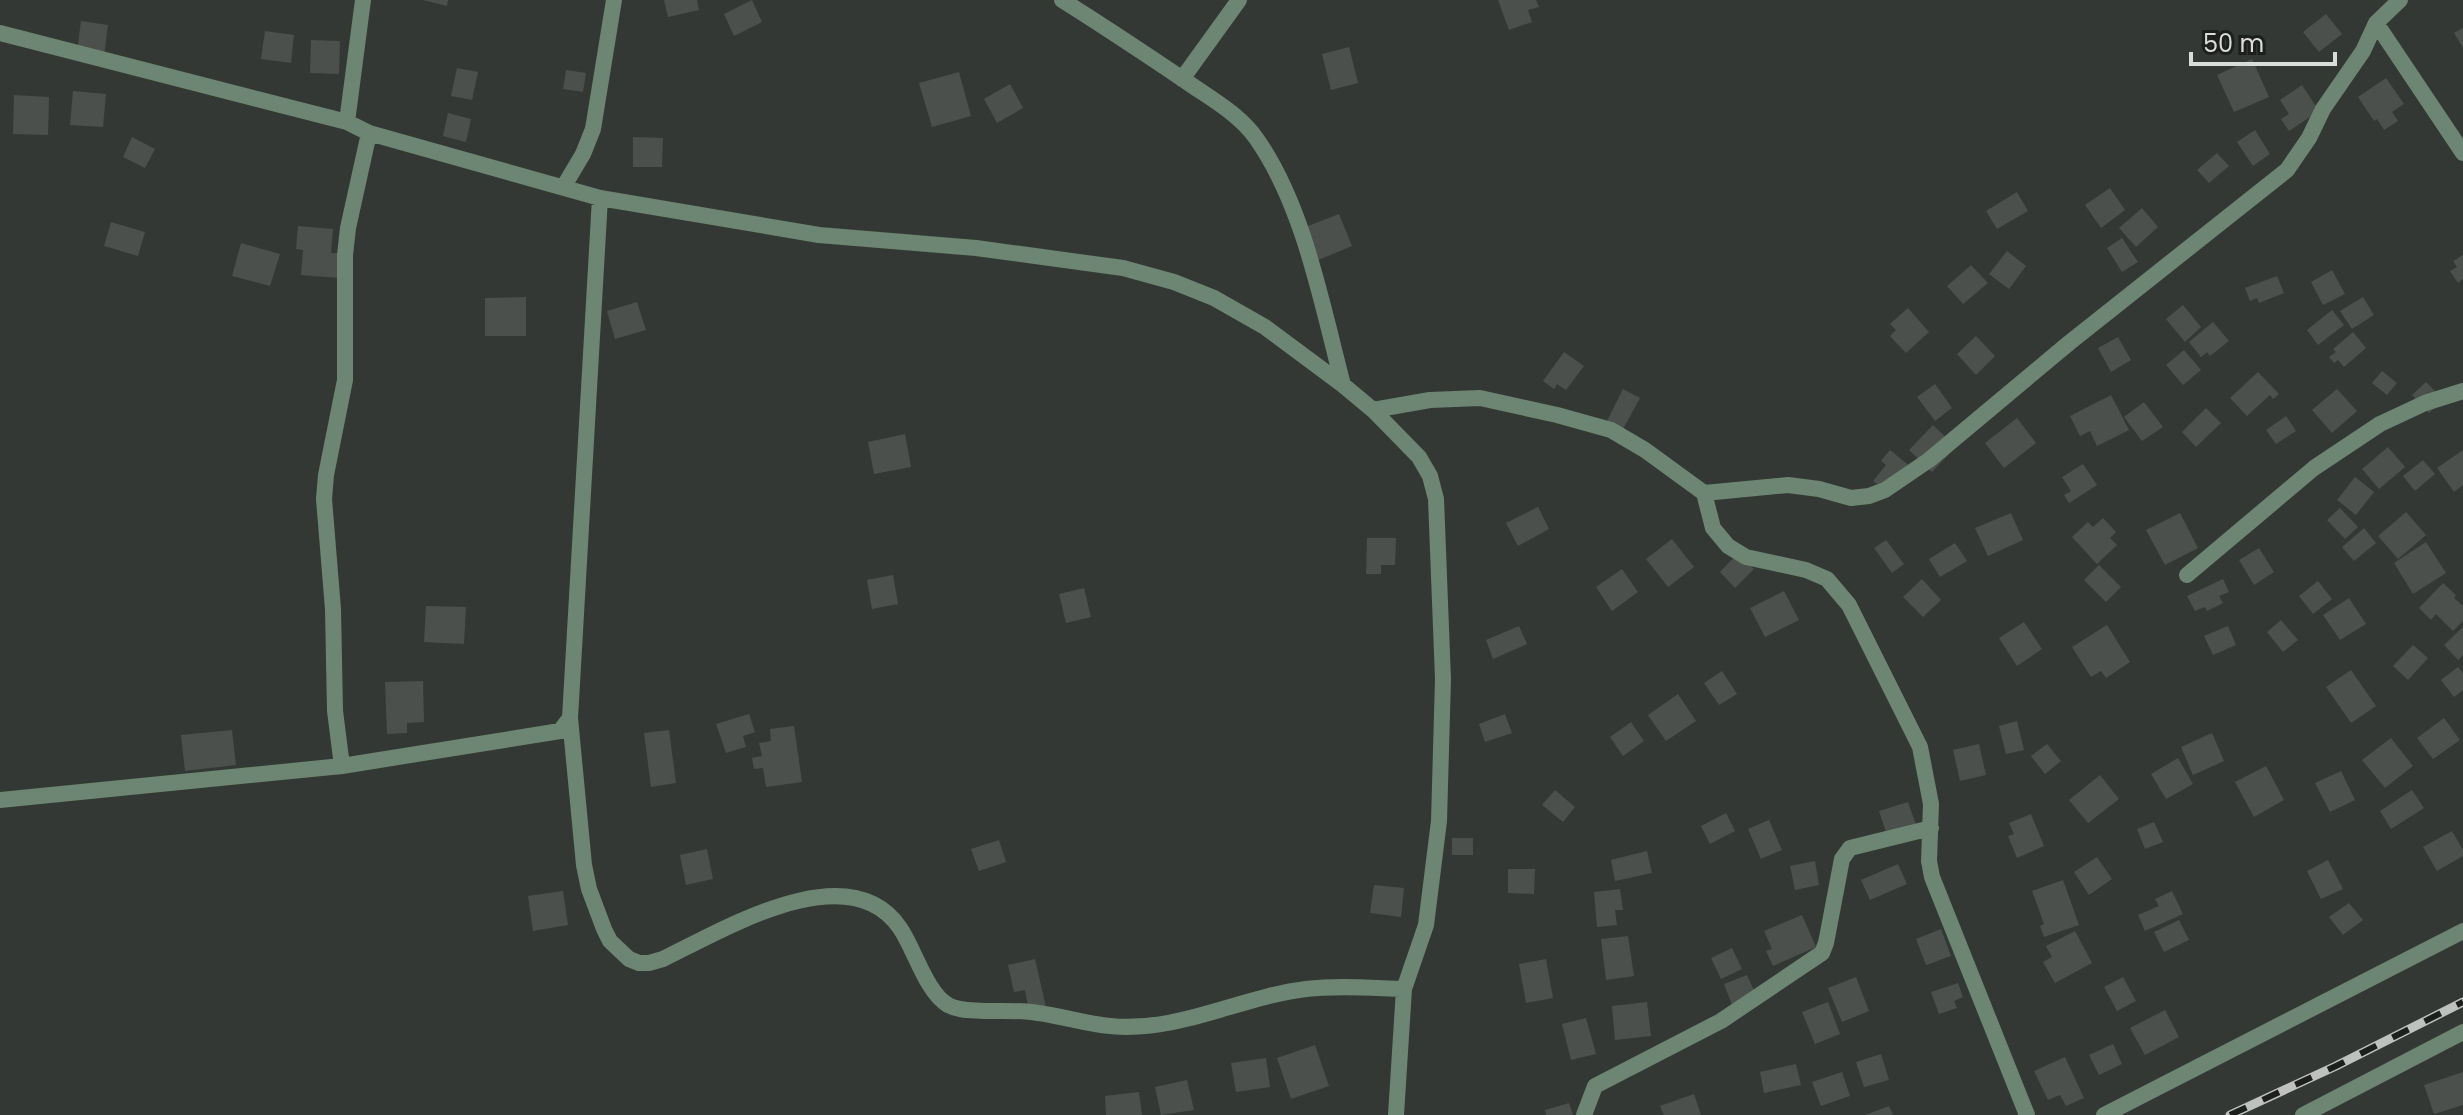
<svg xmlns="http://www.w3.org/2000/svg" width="2463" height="1115" font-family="Poppins,sans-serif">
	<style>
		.building { fill: #4b504c }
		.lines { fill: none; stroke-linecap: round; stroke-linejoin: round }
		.street { stroke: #6d8573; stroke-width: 16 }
		.rail-casing { stroke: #bec1be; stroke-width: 9 }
		.rail { stroke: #1d1f1d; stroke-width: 6; stroke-dasharray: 18; stroke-linecap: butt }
	</style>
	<rect width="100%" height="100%" fill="#333835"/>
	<!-- building -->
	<path class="building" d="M 423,0 L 448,0 L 447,6 Z
		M 664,0 L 697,0 L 699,10 L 668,17 Z
		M 752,0 L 762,22 L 734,36 L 724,14 Z
		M 1498,0 L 1536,0 L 1539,7 L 1528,10 L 1532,22 L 1509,30 Z
		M 2326,14 L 2342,34 L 2319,52 L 2303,32 Z
		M 81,21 L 108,25 L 104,56 L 77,52 Z
		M 2463,28 L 2463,48 L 2454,33 Z
		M 265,31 L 294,35 L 291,63 L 261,59 Z
		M 311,40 L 340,41 L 339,74 L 310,73 Z
		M 1349,47 L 1358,83 L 1331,90 L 1322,54 Z
		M 2252,59 L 2269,97 L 2234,112 L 2217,75 Z
		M 457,68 L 478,72 L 472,100 L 451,96 Z
		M 566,70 L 586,73 L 583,92 L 563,89 Z
		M 959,72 L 971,116 L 932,127 L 919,83 Z
		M 2386,78 L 2404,104 L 2392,112 L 2398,121 L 2384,130 L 2377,119 L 2374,121 L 2358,97 Z
		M 1010,84 L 1023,108 L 997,123 L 984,99 Z
		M 2302,85 L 2319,111 L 2289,131 L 2281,119 L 2289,114 L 2280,100 Z
		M 73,91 L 106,94 L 103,127 L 70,125 Z
		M 14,95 L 49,97 L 48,135 L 13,134 Z
		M 448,113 L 471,119 L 466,142 L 443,136 Z
		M 2255,130 L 2270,154 L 2253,166 L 2237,142 Z
		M 132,137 L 155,149 L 145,168 L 123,157 Z
		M 633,137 L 663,138 L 662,167 L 633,167 Z
		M 2217,153 L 2229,166 L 2209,183 L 2197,170 Z
		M 2110,188 L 2125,210 L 2101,228 L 2085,205 Z
		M 2017,192 L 2028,211 L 1997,229 L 1986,211 Z
		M 2142,208 L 2158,227 L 2136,247 L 2119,228 Z
		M 1339,214 L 1352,246 L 1316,261 L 1303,228 Z
		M 111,222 L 145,232 L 138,256 L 104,246 Z
		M 298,226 L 333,229 L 331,253 L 342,253 L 339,278 L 301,275 L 303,250 L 296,249 Z
		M 2122,238 L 2138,262 L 2122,272 L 2107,248 Z
		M 241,243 L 280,254 L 270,286 L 232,276 Z
		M 2007,251 L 2026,266 L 2009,289 L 1989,274 Z
		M 2463,255 L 2463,279 L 2458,283 L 2450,271 L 2457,267 L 2453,261 Z
		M 1971,265 L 1988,283 L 1963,304 L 1947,286 Z
		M 2332,270 L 2345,294 L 2323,305 L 2311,282 Z
		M 2277,276 L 2284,293 L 2259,303 L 2257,298 L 2250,301 L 2245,288 Z
		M 526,297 L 526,336 L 485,336 L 485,298 Z
		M 2363,297 L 2374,315 L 2352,329 L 2340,311 Z
		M 637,302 L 646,330 L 615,339 L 607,311 Z
		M 2183,305 L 2201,327 L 2185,342 L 2166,319 Z
		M 1908,308 L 1929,332 L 1906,353 L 1890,336 L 1896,330 L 1890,324 Z
		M 2332,310 L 2344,325 L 2318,345 L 2307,330 Z
		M 2213,322 L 2229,341 L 2210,356 L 2207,352 L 2201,357 L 2189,342 Z
		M 2353,332 L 2366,348 L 2344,367 L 2338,360 L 2334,363 L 2329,357 L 2336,352 L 2333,349 Z
		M 1976,336 L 1995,356 L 1976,375 L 1957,354 Z
		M 2118,337 L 2131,360 L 2111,372 L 2098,348 Z
		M 2184,350 L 2201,370 L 2183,385 L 2166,365 Z
		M 1564,352 L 1584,366 L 1566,390 L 1557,384 L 1554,389 L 1543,381 Z
		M 2382,371 L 2397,383 L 2387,395 L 2372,383 Z
		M 2258,372 L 2279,394 L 2273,399 L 2270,395 L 2247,416 L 2230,398 Z
		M 2426,382 L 2443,399 L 2429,413 L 2412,395 Z
		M 1935,384 L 1952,408 L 1935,421 L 1917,397 Z
		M 1623,389 L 1640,398 L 1623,429 L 1607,421 Z
		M 2337,389 L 2357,411 L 2332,433 L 2312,410 Z
		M 2111,395 L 2129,430 L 2097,446 L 2090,431 L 2080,436 L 2070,416 Z
		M 2144,402 L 2163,427 L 2142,441 L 2124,417 Z
		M 2206,408 L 2221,423 L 2196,447 L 2182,432 Z
		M 2286,416 L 2296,431 L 2276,444 L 2266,430 Z
		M 2017,418 L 2036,443 L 2004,468 L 1985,443 Z
		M 1933,425 L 1956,447 L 1932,472 L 1909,450 Z
		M 905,434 L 911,467 L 874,474 L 868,442 Z
		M 2388,447 L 2405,467 L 2379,489 L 2362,469 Z
		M 1890,450 L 1912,468 L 1891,495 L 1873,481 L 1886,465 L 1881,461 Z
		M 2463,450 L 2463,485 L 2454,492 L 2437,468 Z
		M 2423,460 L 2435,474 L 2415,491 L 2403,476 Z
		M 2083,464 L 2097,485 L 2069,503 L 2064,495 L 2071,491 L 2062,477 Z
		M 2355,477 L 2374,492 L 2356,515 L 2337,500 Z
		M 1538,507 L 1549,529 L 1518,546 L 1506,523 Z
		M 2340,508 L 2358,527 L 2345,539 L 2327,520 Z
		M 2406,512 L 2426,535 L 2398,559 L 2378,536 Z
		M 2011,513 L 2023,540 L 1988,556 L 1975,528 Z
		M 2180,513 L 2198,548 L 2165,565 L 2146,530 Z
		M 2103,518 L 2116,532 L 2110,538 L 2117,545 L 2097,564 L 2072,537 L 2088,522 L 2093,527 Z
		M 2364,528 L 2376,543 L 2354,561 L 2342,547 Z
		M 1367,538 L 1396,538 L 1395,565 L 1381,565 L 1381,574 L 1366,574 Z
		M 1672,539 L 1694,567 L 1668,587 L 1646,559 Z
		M 1886,540 L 1904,564 L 1892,573 L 1874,548 Z
		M 2426,542 L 2446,573 L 2413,594 L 2394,563 Z
		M 1955,543 L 1967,561 L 1940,577 L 1929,559 Z
		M 2259,548 L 2274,572 L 2254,585 L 2239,560 Z
		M 1737,554 L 1754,569 L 1735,588 L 1720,572 Z
		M 2099,565 L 2121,587 L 2106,602 L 2084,580 Z
		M 1622,569 L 1638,592 L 1612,611 L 1596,587 Z
		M 893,575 L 898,604 L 872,609 L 867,580 Z
		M 1922,579 L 1941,600 L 1923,617 L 1903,597 Z
		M 2223,579 L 2229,592 L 2219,596 L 2223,603 L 2207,611 L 2205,607 L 2195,611 L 2187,596 Z
		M 2318,581 L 2332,599 L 2313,614 L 2299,596 Z
		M 2443,583 L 2456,595 L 2454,598 L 2463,606 L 2463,621 L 2453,631 L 2436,614 L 2431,620 L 2419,608 Z
		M 1084,588 L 1091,617 L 1066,623 L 1059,594 Z
		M 1784,591 L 1799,620 L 1765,637 L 1750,608 Z
		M 2349,598 L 2366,624 L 2340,640 L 2323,615 Z
		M 426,606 L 466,607 L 464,644 L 424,642 Z
		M 2281,620 L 2298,640 L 2283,652 L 2267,632 Z
		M 2024,622 L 2042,649 L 2017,666 L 1999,638 Z
		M 2107,625 L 2130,662 L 2106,678 L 2101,671 L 2091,677 L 2072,647 Z
		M 1519,626 L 1527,644 L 1493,659 L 1486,640 Z
		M 2228,626 L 2236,645 L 2213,655 L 2204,636 Z
		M 2463,627 L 2463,655 L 2458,660 L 2444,645 Z
		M 2413,645 L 2428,658 L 2408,680 L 2393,666 Z
		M 2458,667 L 2463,673 L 2463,690 L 2454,697 L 2441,680 Z
		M 2351,670 L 2376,706 L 2351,723 L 2326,687 Z
		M 1722,671 L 1737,694 L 1719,705 L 1704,683 Z
		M 423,681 L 424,722 L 407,723 L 407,733 L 387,734 L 385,682 Z
		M 1678,694 L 1696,721 L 1666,741 L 1648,715 Z
		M 749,714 L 755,732 L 743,736 L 746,747 L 726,753 L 716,724 Z
		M 1505,714 L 1512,733 L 1485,742 L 1479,724 Z
		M 2444,718 L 2460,740 L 2433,759 L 2417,738 Z
		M 2017,721 L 2024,750 L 2006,754 L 1999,726 Z
		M 1631,722 L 1644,741 L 1623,756 L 1610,737 Z
		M 794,726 L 802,782 L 766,787 L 763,768 L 754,769 L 752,758 L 762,756 L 759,743 L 771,741 L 770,729 Z
		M 232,730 L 236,765 L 185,771 L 181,735 Z
		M 669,730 L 676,783 L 651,787 L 644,733 Z
		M 2212,733 L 2224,761 L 2193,775 L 2181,747 Z
		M 2391,738 L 2413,766 L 2385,788 L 2362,760 Z
		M 1979,744 L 1986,775 L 1960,781 L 1953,750 Z
		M 2047,744 L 2061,761 L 2045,774 L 2031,756 Z
		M 2178,758 L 2193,784 L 2166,799 L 2151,774 Z
		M 2266,766 L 2284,800 L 2254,817 L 2235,782 Z
		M 2341,771 L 2355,800 L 2330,812 L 2315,783 Z
		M 2100,775 L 2119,799 L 2088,823 L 2069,800 Z
		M 1555,790 L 1575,807 L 1563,822 L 1542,805 Z
		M 2412,790 L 2424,808 L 2391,829 L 2380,811 Z
		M 1908,802 L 1916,825 L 1887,835 L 1879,811 Z
		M 1726,813 L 1735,831 L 1710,844 L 1701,826 Z
		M 2031,814 L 2044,846 L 2017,858 L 2008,836 L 2014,834 L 2009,823 Z
		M 1769,820 L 1782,850 L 1761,859 L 1748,829 Z
		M 2154,822 L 2163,842 L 2145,849 L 2137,829 Z
		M 2452,831 L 2463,850 L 2463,856 L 2437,871 L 2423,847 Z
		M 1452,838 L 1473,838 L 1473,855 L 1452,855 Z
		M 999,840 L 1006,862 L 979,871 L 971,849 Z
		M 707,849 L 713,879 L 686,885 L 680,855 Z
		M 1647,851 L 1652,873 L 1615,881 L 1611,860 Z
		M 2097,857 L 2112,879 L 2089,895 L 2074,872 Z
		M 2328,860 L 2343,889 L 2321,899 L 2307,871 Z
		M 1815,861 L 1819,885 L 1795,890 L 1790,866 Z
		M 1898,864 L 1907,884 L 1870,900 L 1861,880 Z
		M 1508,869 L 1535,869 L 1534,894 L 1508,893 Z
		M 2063,880 L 2079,925 L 2044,937 L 2040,926 L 2044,924 L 2032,891 Z
		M 1374,885 L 1404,888 L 1401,917 L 1370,913 Z
		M 1620,889 L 1623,910 L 1615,910 L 1617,925 L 1597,927 L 1594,892 Z
		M 563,891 L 568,925 L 533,931 L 528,896 Z
		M 2172,891 L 2183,914 L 2145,931 L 2138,915 L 2159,906 L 2155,899 Z
		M 2349,903 L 2363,920 L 2343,935 L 2329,917 Z
		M 1802,915 L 1816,947 L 1773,966 L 1766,951 L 1772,949 L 1764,931 Z
		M 2179,920 L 2189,940 L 2164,952 L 2154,932 Z
		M 1941,929 L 1951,956 L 1926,965 L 1916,939 Z
		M 2075,931 L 2092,963 L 2055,983 L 2043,962 L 2052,957 L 2046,946 Z
		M 1628,936 L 1634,976 L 1606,980 L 1601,939 Z
		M 1732,948 L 1742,969 L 1721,979 L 1711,958 Z
		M 1035,959 L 1046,1007 L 1029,1011 L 1025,990 L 1014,992 L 1008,965 Z
		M 1546,959 L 1553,998 L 1526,1003 L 1519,964 Z
		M 1747,975 L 1756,995 L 1732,1005 L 1724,984 Z
		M 1856,977 L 1869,1011 L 1842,1022 L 1828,988 Z
		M 2123,977 L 2136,1001 L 2117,1011 L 2104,987 Z
		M 1958,983 L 1963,997 L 1954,1001 L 1957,1008 L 1939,1014 L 1931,992 Z
		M 1647,1002 L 1651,1036 L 1615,1040 L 1612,1006 Z
		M 1828,1002 L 1840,1034 L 1815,1044 L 1802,1012 Z
		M 2165,1010 L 2179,1037 L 2145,1055 L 2130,1028 Z
		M 1586,1018 L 1596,1054 L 1571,1060 L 1562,1024 Z
		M 2113,1044 L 2122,1064 L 2099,1075 L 2089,1055 Z
		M 1315,1045 L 1329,1086 L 1291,1099 L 1277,1058 Z
		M 1881,1054 L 1889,1080 L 1864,1087 L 1856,1062 Z
		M 2065,1057 L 2084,1098 L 2066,1106 L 2060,1095 L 2048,1100 L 2034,1071 Z
		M 1266,1058 L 1270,1087 L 1236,1092 L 1231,1063 Z
		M 1796,1064 L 1801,1085 L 1764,1093 L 1760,1072 Z
		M 1842,1072 L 1850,1096 L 1821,1106 L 1812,1082 Z
		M 2463,1072 L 2463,1105 L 2434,1114 L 2424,1085 Z
		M 1187,1080 L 1194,1110 L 1161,1115 L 1155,1087 Z
		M 1139,1092 L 1142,1115 L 1106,1115 L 1105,1096 Z
		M 1694,1094 L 1701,1115 L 1664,1115 L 1660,1106 Z
		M 1569,1103 L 1573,1115 L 1546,1115 L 1545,1110 Z
		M 1889,1106 L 1893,1115 L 1865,1115 Z"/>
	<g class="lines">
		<!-- street -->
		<path class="street" d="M 1062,0 C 1105,27 1147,55 1190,84 C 1213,100 1240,115 1256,138 C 1304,206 1322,305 1343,385
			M 2376,23 L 2463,153
			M 0,33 L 347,122 L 369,133 L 600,198 L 819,235 L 976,248 L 1123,268 L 1174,282 L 1214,298 L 1265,327 L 1343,385 L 1373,410 L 1419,457 L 1430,476 L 1436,499 L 1443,679 L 1439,821 L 1426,925 L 1404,989 L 1396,1115
			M 1182,79 L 1239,0
			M 347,122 L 363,0
			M 564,186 L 583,154 L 593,129 L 614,0
			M 600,198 L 570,718 L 584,865 L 589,889 L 604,929 L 610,941 L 629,959 L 639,963 L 649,963 L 663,959 C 723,930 849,853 900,928 C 915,950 926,992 948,1005 C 959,1011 971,1010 984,1011 C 1002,1011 1021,1010 1038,1013 C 1062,1016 1086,1024 1110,1026 C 1178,1033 1240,997 1306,989 C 1338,985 1372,988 1404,989
			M 1373,410 L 1430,400 L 1480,398 L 1557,415 L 1611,430 L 1645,450 L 1704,493 L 1713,528 L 1728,546 L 1746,557 L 1806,570 L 1827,579 L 1849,605 L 1920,747 L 1931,804 L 1929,861 L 1932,877 L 2027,1115
			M 1704,493 L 1788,485 L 1819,489 L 1851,498 L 1869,496 L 1885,490 L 1929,460 L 2069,343 L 2287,170 L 2309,138 L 2323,109 L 2363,51 L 2376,23 L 2400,0
			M 2187,575 L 2314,468 L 2380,424 L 2425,403 L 2463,391
			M 342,766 L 335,711 L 333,609 L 324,499 L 326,475 L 345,380 L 345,255 L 348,228 L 369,133
			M 0,800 L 342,766 L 560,731 L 570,718
			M 1584,1115 L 1595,1086 L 1721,1021 L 1822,953 L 1826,943 L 1842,859 L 1850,848 L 1931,828
			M 2104,1115 L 2463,931
			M 2303,1115 L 2463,1032"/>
		<defs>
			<path id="rail" d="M 2230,1115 L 2336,1066 L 2463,1002"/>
		</defs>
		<!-- rail casing -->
		<use href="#rail" class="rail-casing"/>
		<!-- rail -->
		<use href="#rail" class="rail"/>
	</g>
	<!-- scale -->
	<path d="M2191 52v12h144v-12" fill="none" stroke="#d9dcd9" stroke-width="4"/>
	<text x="2203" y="52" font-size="24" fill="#d9dcd9" stroke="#1d1f1d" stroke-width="6" paint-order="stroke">50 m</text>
</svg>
